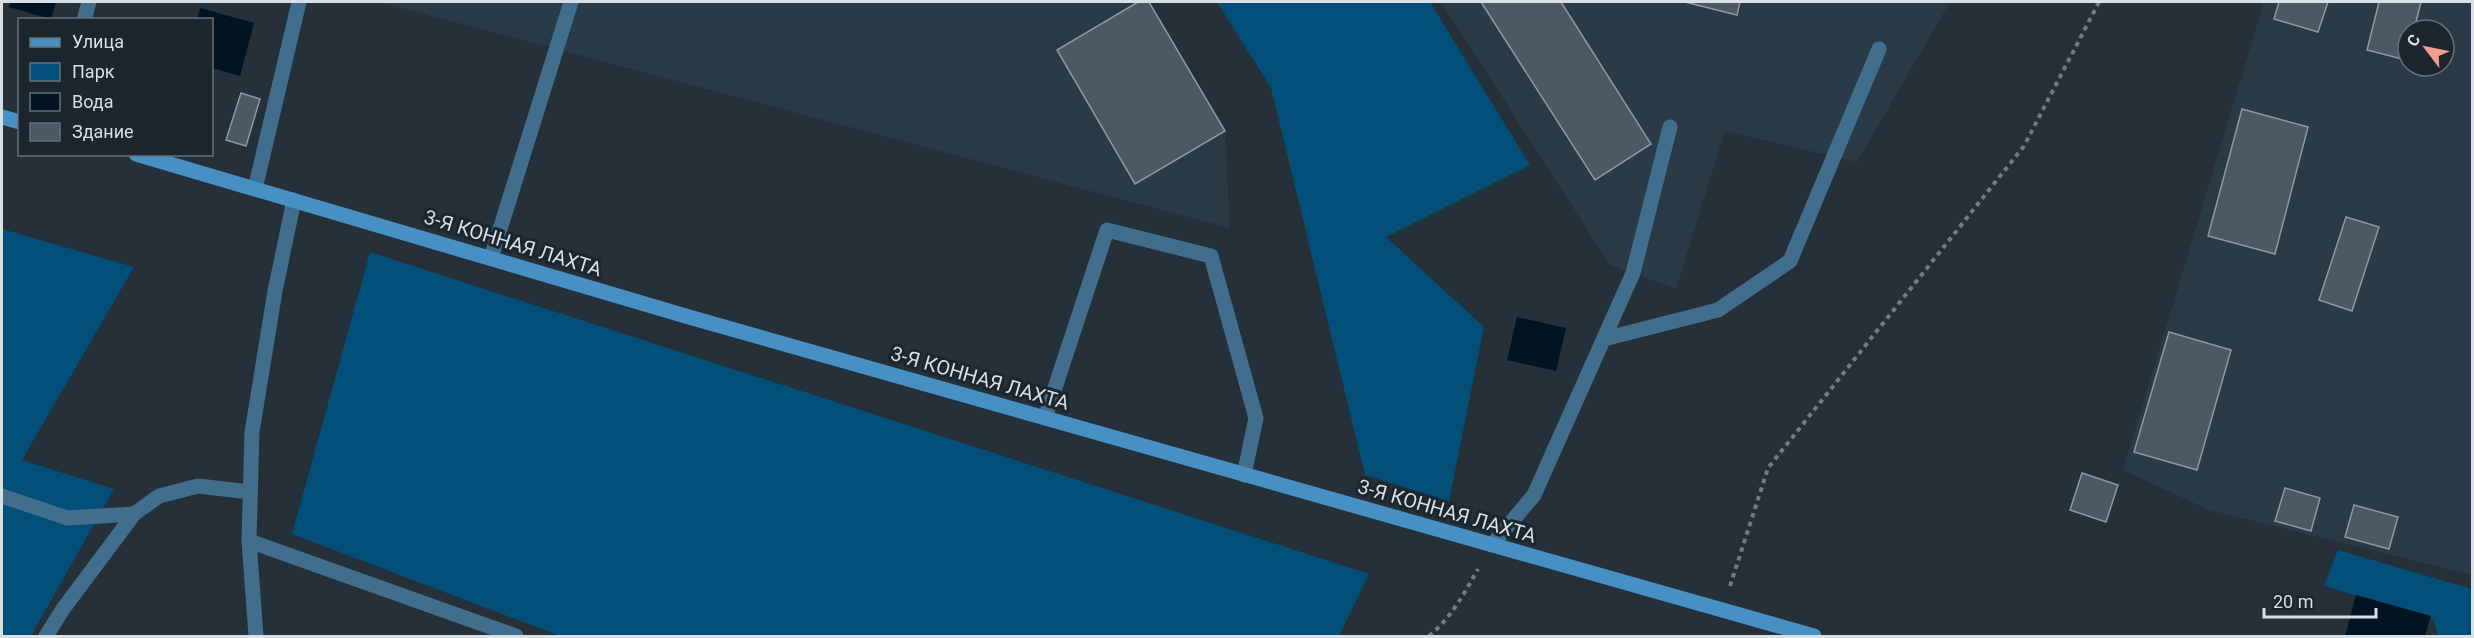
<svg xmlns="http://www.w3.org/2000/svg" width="2474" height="638" font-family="Roboto,sans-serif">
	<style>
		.built { fill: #2a3a47; fill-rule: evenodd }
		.green { fill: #024f79 }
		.water { fill: #021422 }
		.building { fill: #4c5962; stroke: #8c99a4; stroke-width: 1.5 }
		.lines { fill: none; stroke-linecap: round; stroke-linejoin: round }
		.path { stroke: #727b83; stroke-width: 4; stroke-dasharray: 4.5 4.5; stroke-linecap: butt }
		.service { stroke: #426e8e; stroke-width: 15 }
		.minor { stroke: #426e8e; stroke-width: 15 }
		.secondary { stroke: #4790c4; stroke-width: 15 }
		.labels { text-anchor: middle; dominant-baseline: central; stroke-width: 6; stroke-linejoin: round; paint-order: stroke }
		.street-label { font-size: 20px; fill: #d8dfe5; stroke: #1b262f }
	</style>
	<rect width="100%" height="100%" fill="#253039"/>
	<!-- built -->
	<path class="built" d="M 379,2 L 1149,2 L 1225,131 L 1230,228 Z
		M 1441,2 L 1950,2 L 1857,162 L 1725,131 L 1676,289 L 1610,265 Z
		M 2264,2 L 2472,2 L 2472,575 L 2209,510 L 2123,470 ZM 2408,30 L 2444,30 L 2444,66 L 2408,66 Z"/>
	<!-- green -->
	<path class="green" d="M 1217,2 L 1430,2 L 1530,165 L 1386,237 L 1484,327 L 1449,501 L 1365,475 L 1271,88 Z
		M 2,229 L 134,267 L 22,460 L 114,489 L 31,636 L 2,636 Z
		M 370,252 L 1369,574 L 1339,636 L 560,636 L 292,534 Z
		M 2338,550 L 2472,589 L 2472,636 L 2438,636 L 2433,619 L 2324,586 Z"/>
	<!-- water -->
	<path class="water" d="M 11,2 L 56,2 L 51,19 L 9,7 Z
		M 200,8 L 254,23 L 240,76 L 212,68 L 212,20 L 197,19 Z
		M 1517,317 L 1566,328 L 1556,371 L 1507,360 Z
		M 2356,595 L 2431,616 L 2425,636 L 2345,636 Z"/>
	<!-- building -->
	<path class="building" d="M 1138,2 L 1149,2 L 1225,131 L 1135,184 L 1057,50 Z
		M 1481,2 L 1561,2 L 1651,144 L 1595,180 Z
		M 1685,2 L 1740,2 L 1737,15 Z
		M 2279,2 L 2328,2 L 2318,32 L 2274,19 Z
		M 2379,2 L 2421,2 L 2414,30 L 2408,30 L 2406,60 L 2367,50 Z
		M 241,93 L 260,99 L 246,146 L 226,140 Z
		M 2242,109 L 2308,127 L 2275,254 L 2208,236 Z
		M 2346,217 L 2379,227 L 2352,311 L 2319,300 Z
		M 2169,332 L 2231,350 L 2197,470 L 2134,452 Z
		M 2082,473 L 2118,485 L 2106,522 L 2070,510 Z
		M 2285,488 L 2320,498 L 2311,531 L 2275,521 Z
		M 2354,505 L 2398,517 L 2389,549 L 2345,537 Z"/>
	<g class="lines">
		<!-- path -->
		<path class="path" d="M 1730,586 L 1768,468 L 2024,146 L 2099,2
			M 1429,636 C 1451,618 1464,594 1478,569"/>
		<!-- service -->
		<path class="service" d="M 84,20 L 89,2
			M 255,189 L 299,2
			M 491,258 L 571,2
			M 1604,339 L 1718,310 L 1790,261 L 1879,49
			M 1045,418 L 1107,230 L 1211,256 L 1256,418 L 1244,475
			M 2,496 L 67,518 L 134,514
			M 249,541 L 516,636
			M 1492,545 L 1534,495 L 1633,273 L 1670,127"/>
		<!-- minor -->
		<path class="minor" d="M 46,636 L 63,609 L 134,514 L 159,496 L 198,486 L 250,492
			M 256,636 L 249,541 L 252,432 L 275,291 L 294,200"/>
		<!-- secondary -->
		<path class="secondary" d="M 2,117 L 20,122
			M 136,154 L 689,317 L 1814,636"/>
	</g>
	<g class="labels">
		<!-- street labels -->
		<g class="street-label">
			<text transform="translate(513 243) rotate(17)">3-Я КОННАЯ ЛАХТА</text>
			<text transform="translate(980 378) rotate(16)">3-Я КОННАЯ ЛАХТА</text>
			<text transform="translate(1447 511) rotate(16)">3-Я КОННАЯ ЛАХТА</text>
		</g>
	</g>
	<!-- border -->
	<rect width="2474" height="638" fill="none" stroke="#d8dfe5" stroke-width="6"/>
	<!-- legend -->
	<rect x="18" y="18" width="195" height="138" fill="#1b262f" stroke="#677078" stroke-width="1.5"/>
	<rect x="30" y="38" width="30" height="9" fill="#4790c4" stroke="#677078" stroke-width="1.5"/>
	<text x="72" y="48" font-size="18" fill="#d8dfe5">Улица</text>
	<rect x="30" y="63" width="30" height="18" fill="#024f79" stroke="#677078" stroke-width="1.5"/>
	<text x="72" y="78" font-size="18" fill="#d8dfe5">Парк</text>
	<rect x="30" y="93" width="30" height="18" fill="#021422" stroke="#677078" stroke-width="1.5"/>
	<text x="72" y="108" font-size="18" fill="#d8dfe5">Вода</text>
	<rect x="30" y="123" width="30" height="18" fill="#4c5962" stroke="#677078" stroke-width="1.5"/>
	<text x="72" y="138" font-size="18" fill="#d8dfe5">Здание</text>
	<!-- north arrow -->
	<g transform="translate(2426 48) rotate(302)"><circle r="28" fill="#1b262f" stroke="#677078" stroke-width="1.5"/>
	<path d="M0-4.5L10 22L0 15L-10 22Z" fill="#f49d8c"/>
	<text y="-9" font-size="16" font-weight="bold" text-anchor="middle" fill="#d8dfe5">С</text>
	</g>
	<!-- scale -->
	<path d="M2264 608v9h112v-9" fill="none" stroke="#d8dfe5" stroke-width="3"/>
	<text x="2273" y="608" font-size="18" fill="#d8dfe5" stroke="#1b262f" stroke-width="4.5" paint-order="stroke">20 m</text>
</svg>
